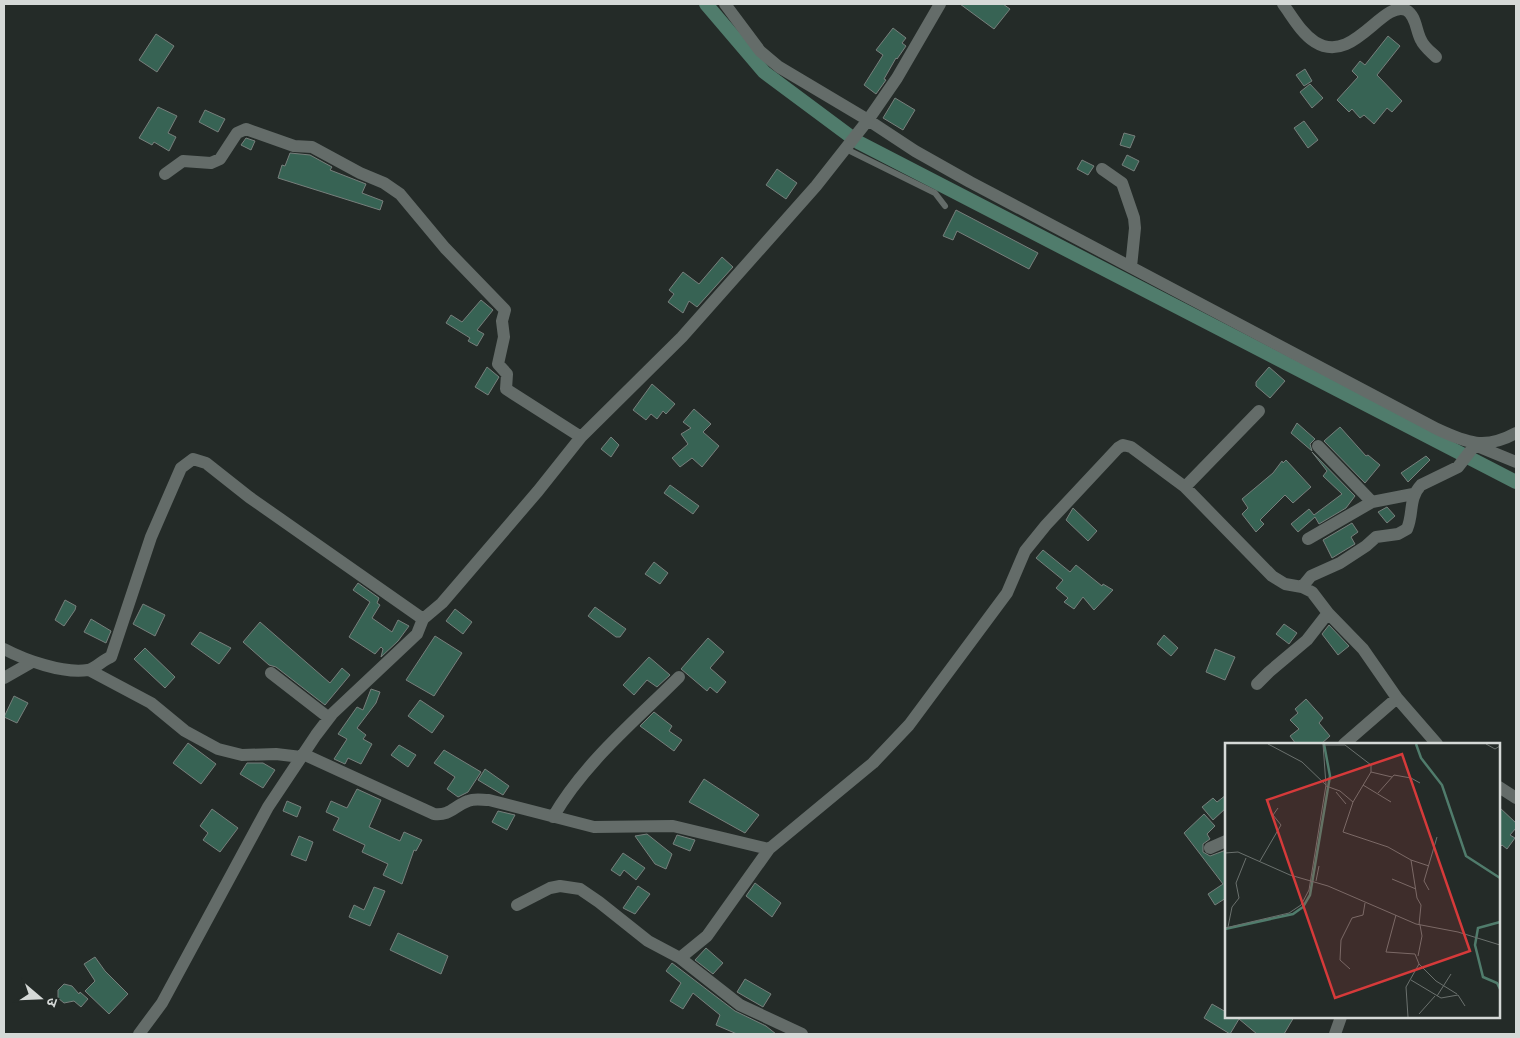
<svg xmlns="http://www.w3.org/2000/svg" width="1520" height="1038" font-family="Lato,'Noto Sans Devanagari',sans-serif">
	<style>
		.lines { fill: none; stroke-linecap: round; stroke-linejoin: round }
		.canal { stroke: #507c6c; stroke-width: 14 }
		.building { fill: #376354; stroke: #777f7c }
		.lane { stroke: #646c69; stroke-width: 6 }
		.street { stroke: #646c69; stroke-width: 12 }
		.inset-river { fill: none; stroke: #507c6c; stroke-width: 2.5 }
		.inset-road { fill: none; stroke: #6b716e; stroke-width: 1 }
		.view { fill: #d63a3a; fill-opacity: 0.15; stroke: #d63a3a; stroke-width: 2.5 }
		.inset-edge { fill: none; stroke: #d5d9d7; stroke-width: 2.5 }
	</style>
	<rect width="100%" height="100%" fill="#242b28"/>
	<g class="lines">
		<!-- canal -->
		<path class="canal" d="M 706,4 L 764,72 L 858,142 L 1516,482"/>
	</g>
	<!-- building -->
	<path class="building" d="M 960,4 L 1003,4 L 1010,9 L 994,29 Z
		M 893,28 L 906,38 L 902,43 L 906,46 L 897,59 L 896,58 L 884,79 L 886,80 L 876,94 L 864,85 L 883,55 L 876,50 Z
		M 156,34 L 174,46 L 157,72 L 139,60 Z
		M 1388,36 L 1400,46 L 1377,75 L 1402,101 L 1392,112 L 1387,108 L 1374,124 L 1364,115 L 1360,118 L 1352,109 L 1349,112 L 1337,100 L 1358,77 L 1352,71 L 1360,61 L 1365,65 Z
		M 1305,69 L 1312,81 L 1304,86 L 1296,75 Z
		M 1310,84 L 1323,98 L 1312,108 L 1300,92 Z
		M 895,98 L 915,110 L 903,130 L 883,118 Z
		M 158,107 L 177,116 L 168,133 L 176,137 L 169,151 L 154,142 L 152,145 L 139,138 Z
		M 205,110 L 225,119 L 218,132 L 199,122 Z
		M 1304,121 L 1318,140 L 1308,148 L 1294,128 Z
		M 1124,133 L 1135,136 L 1130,148 L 1120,145 Z
		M 246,138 L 255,141 L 251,150 L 241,145 Z
		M 290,153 L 310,155 L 332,167 L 330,170 L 366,184 L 362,193 L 383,201 L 380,210 L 278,178 L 282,165 L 285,166 Z
		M 1127,155 L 1139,161 L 1134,171 L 1122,165 Z
		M 1082,160 L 1094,166 L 1088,175 L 1077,169 Z
		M 777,169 L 797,183 L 786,199 L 766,185 Z
		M 956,210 L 1038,253 L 1029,269 L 957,231 L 953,240 L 943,236 Z
		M 722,257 L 733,267 L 697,307 L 689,301 L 683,313 L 668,302 L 674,294 L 669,290 L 683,272 L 699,284 Z
		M 481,300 L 493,310 L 477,330 L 484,334 L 477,346 L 468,341 L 470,338 L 446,323 L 451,315 L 462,322 Z
		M 487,367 L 499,377 L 488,395 L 475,387 Z
		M 1269,367 L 1285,381 L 1270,398 L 1256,386 L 1256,382 Z
		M 652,384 L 675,404 L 666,414 L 663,411 L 657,419 L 651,414 L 646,420 L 633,410 Z
		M 694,409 L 711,424 L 703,432 L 719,446 L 702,467 L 692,458 L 680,467 L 672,458 L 688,444 L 681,434 L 691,428 L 683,422 Z
		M 1297,423 L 1315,439 L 1310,444 L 1312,451 L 1291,433 Z
		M 1340,427 L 1366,456 L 1368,455 L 1380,465 L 1365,483 L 1324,441 Z
		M 611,437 L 619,445 L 611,457 L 601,449 Z
		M 1312,452 L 1355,496 L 1346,508 L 1319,524 L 1315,517 L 1298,532 L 1291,524 L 1309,509 L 1314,515 L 1342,494 L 1323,476 L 1327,471 Z
		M 1426,456 L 1430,460 L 1408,482 L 1401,473 Z
		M 1286,460 L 1311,487 L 1293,503 L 1285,495 L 1260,520 L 1264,524 L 1256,532 L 1242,514 L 1248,508 L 1242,499 L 1273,473 L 1282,461 L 1283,463 Z
		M 670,485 L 699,506 L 693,514 L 664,493 Z
		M 1387,507 L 1395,516 L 1387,523 L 1378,512 Z
		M 1073,508 L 1097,531 L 1088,541 L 1066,520 Z
		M 1352,523 L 1358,532 L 1351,537 L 1355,544 L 1332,558 L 1323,540 Z
		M 1043,550 L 1070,572 L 1076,565 L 1102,586 L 1103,584 L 1113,590 L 1094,610 L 1083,597 L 1074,609 L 1064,602 L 1068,598 L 1056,588 L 1063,580 L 1036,558 Z
		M 654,562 L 668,573 L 660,584 L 645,574 Z
		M 358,583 L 379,598 L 377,603 L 380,605 L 372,618 L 392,632 L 398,620 L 409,626 L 398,641 L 381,657 L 383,649 L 381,647 L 375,654 L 349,637 L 370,602 L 353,590 Z
		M 65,600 L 76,606 L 75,610 L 64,626 L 55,620 Z
		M 143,604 L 165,615 L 155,636 L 133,624 Z
		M 595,607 L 626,629 L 620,637 L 616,637 L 588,616 Z
		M 455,609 L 472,622 L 463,634 L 446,621 Z
		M 91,619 L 111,631 L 106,643 L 84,632 Z
		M 260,622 L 330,683 L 342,668 L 350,675 L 325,705 L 276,667 L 269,665 L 243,642 Z
		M 1284,624 L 1297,633 L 1289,644 L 1276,634 Z
		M 1329,625 L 1349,646 L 1338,655 L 1322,634 Z
		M 200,632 L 231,648 L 219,664 L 191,644 Z
		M 1164,635 L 1178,648 L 1171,656 L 1157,644 Z
		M 435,636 L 462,653 L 434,696 L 406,680 Z
		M 708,638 L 724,652 L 710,668 L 726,682 L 717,693 L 710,687 L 707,691 L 681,669 Z
		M 145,648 L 175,677 L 165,688 L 134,659 Z
		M 1215,649 L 1235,657 L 1225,680 L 1206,672 Z
		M 649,657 L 670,675 L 657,687 L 647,680 L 634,695 L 623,685 Z
		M 371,689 L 380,692 L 376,703 L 357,728 L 366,735 L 363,739 L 372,744 L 361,764 L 348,758 L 345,764 L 334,759 L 347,739 L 338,734 L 357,707 L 363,710 Z
		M 14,696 L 28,703 L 17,723 L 4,717 Z
		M 1306,699 L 1323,718 L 1319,723 L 1330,736 L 1321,744 L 1296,744 L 1290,736 L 1299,729 L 1290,720 L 1298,713 L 1295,709 Z
		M 420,700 L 444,716 L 432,733 L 408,716 Z
		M 654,712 L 672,726 L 669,731 L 682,740 L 674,751 L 640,726 Z
		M 188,743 L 216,764 L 201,784 L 173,763 Z
		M 399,745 L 416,755 L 408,767 L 391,755 Z
		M 444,750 L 481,772 L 468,792 L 458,797 L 447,789 L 455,777 L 434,763 Z
		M 247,763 L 263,763 L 275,770 L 263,788 L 240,774 Z
		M 485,769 L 509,786 L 503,795 L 478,780 Z
		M 704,779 L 759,815 L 745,833 L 689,802 Z
		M 357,789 L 381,800 L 369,827 L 400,841 L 404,832 L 422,840 L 416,851 L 414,850 L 402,884 L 383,875 L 388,864 L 362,852 L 365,845 L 333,830 L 339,818 L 326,812 L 331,801 L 347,808 Z
		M 1226,795 L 1226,808 L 1213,820 L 1202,807 L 1213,798 L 1217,802 Z
		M 287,801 L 301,807 L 297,817 L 283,811 Z
		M 1499,807 L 1516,823 L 1516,828 L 1510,835 L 1515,838 L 1507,849 L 1502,845 L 1499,848 Z
		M 212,809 L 238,828 L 220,852 L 203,840 L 208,833 L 200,826 Z
		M 498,811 L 515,815 L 507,830 L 492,822 Z
		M 1204,814 L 1215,826 L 1207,834 L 1210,839 L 1203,844 L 1203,852 L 1210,856 L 1226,850 L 1226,898 L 1215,905 L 1208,894 L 1223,884 L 1184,833 Z
		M 647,834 L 672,854 L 666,869 L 655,864 L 635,836 Z
		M 677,835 L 695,840 L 690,851 L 673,844 Z
		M 299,836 L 313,842 L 306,861 L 291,855 Z
		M 623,853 L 645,868 L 636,880 L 624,870 L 620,876 L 611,870 Z
		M 755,883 L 781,903 L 772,917 L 746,896 Z
		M 638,886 L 650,894 L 635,914 L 623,908 Z
		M 374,887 L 385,891 L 370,926 L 349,917 L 354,905 L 364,910 Z
		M 398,933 L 448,956 L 441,974 L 390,950 Z
		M 706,948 L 723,963 L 713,974 L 695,960 Z
		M 95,957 L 105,971 L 128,994 L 109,1014 L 85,991 L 95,981 L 84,964 Z
		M 672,963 L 735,1011 L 766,1026 L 776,1034 L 737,1034 L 716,1025 L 720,1015 L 693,993 L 683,1009 L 670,1001 L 681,983 L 666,971 Z
		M 745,979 L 771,994 L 763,1007 L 737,992 Z
		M 64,984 L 72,986 L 79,994 L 80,992 L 88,999 L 81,1007 L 74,1001 L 64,1003 L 58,998 L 58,990 Z
		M 1212,1004 L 1226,1012 L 1226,1017 L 1294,1017 L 1284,1034 L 1257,1034 L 1239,1019 L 1230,1034 L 1204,1018 Z"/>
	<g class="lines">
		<!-- lane -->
		<path class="lane" d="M 846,149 L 935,193 L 945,206"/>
		<!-- street -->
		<path class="street" d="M 725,4 L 760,51 L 779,67 L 868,120 L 915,151 L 970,182 L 1437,429 C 1467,443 1485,450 1516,433
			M 1283,4 C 1292,16 1301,33 1315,42 C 1353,66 1382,0 1406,10 C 1416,15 1416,31 1421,40 C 1424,47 1431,52 1436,57
			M 1102,169 L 1122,183 L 1134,218 L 1135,228 L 1131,267
			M 165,174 L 183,161 L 211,163 L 220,159 L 237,133 L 246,129 L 294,146 L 312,147 L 360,173 L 384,183 L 400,194 L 445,248 L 505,310 L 502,321 L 504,337 L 498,364 L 507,374 L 506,389 L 581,437
			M 1318,446 L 1372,502
			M 1477,446 L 1516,462
			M 1185,487 L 1259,411
			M 1308,539 L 1372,502 L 1413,494
			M 4,649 C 25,660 63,674 88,670 C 97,668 102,660 111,657 L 151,537 L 181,468 L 193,459 L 206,463 L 249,497 L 423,619
			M 89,670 L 151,703 L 185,731 L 218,749 L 242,755 L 276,754 L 301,757
			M 271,673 L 329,718
			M 4,678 L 32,662
			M 1257,684 L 1269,672 L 1307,640 L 1328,613
			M 1344,744 L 1397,698
			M 1437,744 L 1397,698 L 1363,649 L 1328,613 L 1312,592 L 1302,587 L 1311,576 L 1340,563 L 1366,546 L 1376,537 L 1398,534 L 1407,529 C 1414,513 1408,499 1421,485 L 1458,467 L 1475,445
			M 303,754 L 434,814 C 450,816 454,806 468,801 C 475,798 482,800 489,800 L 594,827 L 673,826 L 769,849 L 873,763 L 909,725 L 1007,593 L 1025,551 L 1046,525 L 1118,448 L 1123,445 L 1131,447 L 1185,487 L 1272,576 L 1285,584 L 1302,587
			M 1499,787 L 1516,798
			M 553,817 C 584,763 635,721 679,677
			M 1210,848 L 1226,841
			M 517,905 L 550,888 L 560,886 L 580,889 L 599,902 L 648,941 L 680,958 L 740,1005 L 802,1034
			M 680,958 L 707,936 L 769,849
			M 139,1034 L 162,1003 L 268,807 L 316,735 L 332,714 L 417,634 L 423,619 L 442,603 L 538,491 L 581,437 L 682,337 L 816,186 L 868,120 L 897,78 L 940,4
			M 1335,1034 L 1341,1017"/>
	</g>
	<!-- overview -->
	<g transform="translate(1225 743)">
		<rect width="275" height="275" fill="#242b28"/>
		<path class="inset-river" d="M 191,1 L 196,15 L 217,42 L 241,113 L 275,135M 275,179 L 253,185 L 250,202 L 258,234 L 272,240 L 275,246M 0,186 L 68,171 L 78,164 L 85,152 L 105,33 L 99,1"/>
		<path class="inset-road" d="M 98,1 L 101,42M 261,1 L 270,6 L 275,3M 99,2 L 120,2 L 146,22 L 146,29 L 128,59 L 115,48 L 101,43M 146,29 L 167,34M 138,42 L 166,59M 111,49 L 121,61M 153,50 L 169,32 L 186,35 L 195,40M 128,59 L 118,89 L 163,104 L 186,117 L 192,155 L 196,162 L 194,182M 0,110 L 13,109 L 65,132 L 103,143 L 191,181 L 233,189 L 275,202M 186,117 L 204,123M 35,118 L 56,82 L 48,72 L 53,65M 167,136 L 191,146M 91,138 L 94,123M 204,147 L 199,138 L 212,94M 171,172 L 161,209 L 190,211 L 194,221 L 181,244 L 183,274M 3,184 L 7,164 L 14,155 L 11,140 L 21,115M 0,185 L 64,170 L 76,162 L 84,147 L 101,42 L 77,19 L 43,1M 193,213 L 197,193 L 195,182M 194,221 L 211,238 L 232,251M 125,226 L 115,217 L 116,197 L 127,175 L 138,172 L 140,160M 186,237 L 216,255 L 233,252 L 240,263M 212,253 L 226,231M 194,271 L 210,253"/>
		<path class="view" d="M 177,11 L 245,208 L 110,255 L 42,57 Z"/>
		<rect width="275" height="275" class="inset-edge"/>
	</g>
	<!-- border -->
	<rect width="1520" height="1038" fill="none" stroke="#d5d9d7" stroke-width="10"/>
	<!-- north arrow -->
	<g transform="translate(40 998) rotate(109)" stroke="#242b28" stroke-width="4" paint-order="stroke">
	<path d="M0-4L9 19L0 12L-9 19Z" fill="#d5d9d7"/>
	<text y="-8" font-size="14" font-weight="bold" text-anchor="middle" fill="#d5d9d7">उ</text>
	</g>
</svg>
